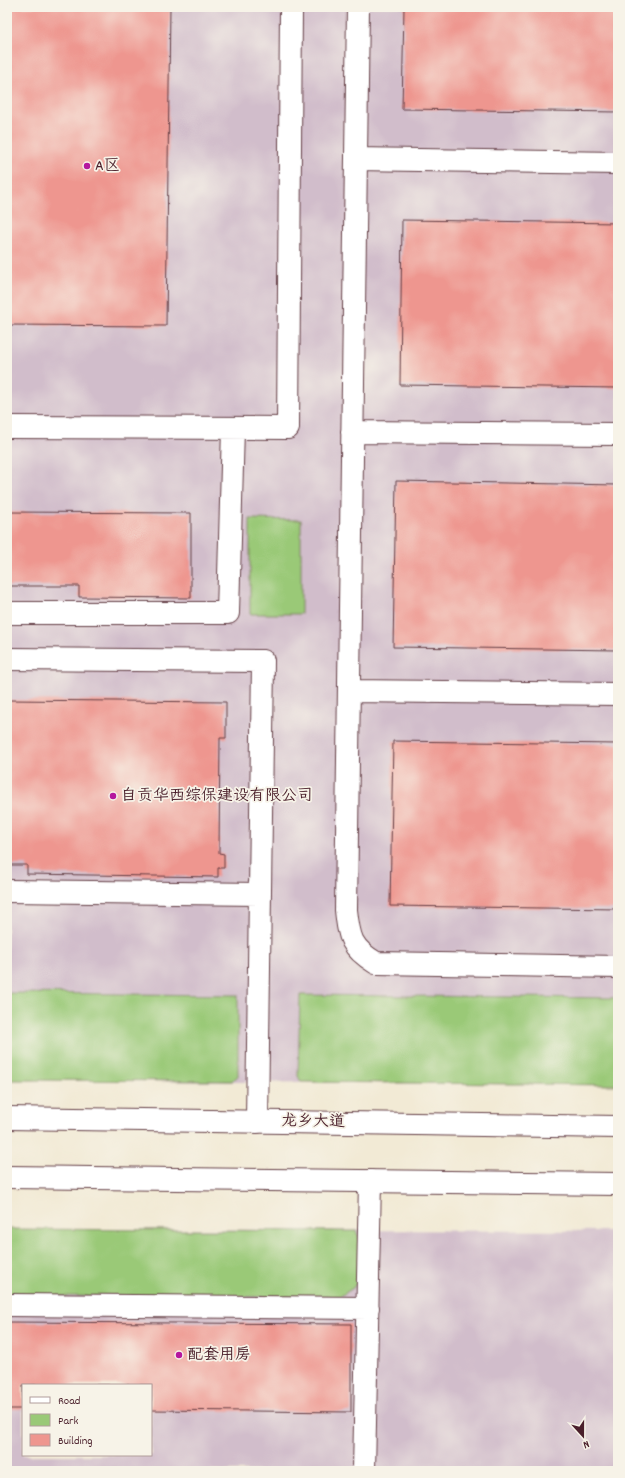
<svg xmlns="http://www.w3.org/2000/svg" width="625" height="1478" font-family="Dekko,'LXGW WenKai TC',sans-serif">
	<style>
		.industrial { fill: #d1bdcb; fill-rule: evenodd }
		.green { fill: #9ac977; stroke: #727451 }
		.building { fill: #ee968f }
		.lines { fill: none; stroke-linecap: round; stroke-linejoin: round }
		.minor-casing { stroke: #633d44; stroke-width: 24 }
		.major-casing { stroke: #633d44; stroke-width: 24 }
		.minor { stroke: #fff; stroke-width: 22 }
		.major { stroke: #fff; stroke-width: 22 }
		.poi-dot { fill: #b5179e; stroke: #f7f3e8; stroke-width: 1.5 }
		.labels { text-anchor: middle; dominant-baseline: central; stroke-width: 3.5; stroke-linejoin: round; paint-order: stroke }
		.poi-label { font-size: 16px; fill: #4a1f2b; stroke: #f7f3e8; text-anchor: start }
		.street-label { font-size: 16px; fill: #4a1f2b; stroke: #f7f3e8 }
	</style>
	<rect width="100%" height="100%" fill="#f7f3e8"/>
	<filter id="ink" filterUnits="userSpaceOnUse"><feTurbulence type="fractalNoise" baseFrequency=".025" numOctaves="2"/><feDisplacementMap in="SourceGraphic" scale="8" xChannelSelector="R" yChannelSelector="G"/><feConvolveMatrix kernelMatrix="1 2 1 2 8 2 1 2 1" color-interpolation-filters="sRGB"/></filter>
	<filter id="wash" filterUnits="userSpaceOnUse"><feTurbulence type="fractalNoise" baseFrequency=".012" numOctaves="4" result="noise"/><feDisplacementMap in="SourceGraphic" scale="16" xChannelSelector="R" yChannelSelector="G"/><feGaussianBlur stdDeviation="0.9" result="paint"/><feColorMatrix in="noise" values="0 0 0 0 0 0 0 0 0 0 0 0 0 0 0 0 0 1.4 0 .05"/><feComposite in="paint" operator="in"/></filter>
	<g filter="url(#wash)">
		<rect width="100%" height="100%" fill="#f2ead5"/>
		<!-- industrial -->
		<path class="industrial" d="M 7,7 L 618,7 L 618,1085 L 7,1080 Z
			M 7,1229 L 618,1231 L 618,1471 L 7,1471 ZM 23,1385 L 151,1385 L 151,1455 L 23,1455 Z"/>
		<!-- green -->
		<path class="green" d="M 250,519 L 301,520 L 301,614 L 250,614 Z
			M 7,993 L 238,995 L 238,1076 L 232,1081 L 7,1080 Z
			M 300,995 L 618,998 L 618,1085 L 301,1082 L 298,1076 Z
			M 7,1229 L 356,1231 L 361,1241 L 361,1278 L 353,1288 L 339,1297 L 7,1296 Z"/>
		<g id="blocks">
			<!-- building -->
			<path class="building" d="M 7,7 L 170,7 L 166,326 L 7,325 Z
				M 404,7 L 618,7 L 618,112 L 402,109 Z
				M 402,220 L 618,223 L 618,388 L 400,385 Z
				M 396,481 L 618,485 L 618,650 L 393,647 Z
				M 7,512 L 191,513 L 191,598 L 79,597 L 79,586 L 7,586 Z
				M 7,700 L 226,702 L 226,738 L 220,738 L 219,853 L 224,854 L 224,868 L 218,868 L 218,877 L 27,874 L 27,865 L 7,865 Z
				M 393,741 L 618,744 L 618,909 L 390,906 Z
				M 7,1322 L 351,1324 L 351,1412 L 151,1410 L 151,1385 L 23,1385 L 23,1409 L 7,1409 Z"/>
		</g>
	</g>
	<g filter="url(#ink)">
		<use href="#blocks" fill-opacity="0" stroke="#633d44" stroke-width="1"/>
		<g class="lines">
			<defs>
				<path id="minor" d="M 358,7 L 346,910 C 349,938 351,948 376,963 L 618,967
					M 356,159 L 618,163
					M 7,427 L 288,428 L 291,7
					M 352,432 L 618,434
					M 7,613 L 228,613 L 233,428
					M 7,659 L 263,661 L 257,1122
					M 349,691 L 618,694
					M 7,891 L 260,894
					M 7,1305 L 368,1308
					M 364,1471 L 370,1181"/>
				<path id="major" d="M 7,1118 L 618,1127
					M 7,1177 L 618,1184"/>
			</defs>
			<!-- minor casing -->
			<use href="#minor" class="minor-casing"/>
			<!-- major casing -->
			<use href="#major" class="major-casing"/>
			<!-- minor -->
			<use href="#minor" class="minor"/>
			<!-- major -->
			<use href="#major" class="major"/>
		</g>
	</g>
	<!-- markers -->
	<g class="poi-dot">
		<circle cx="87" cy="166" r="4"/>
		<circle cx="113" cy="796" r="4"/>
		<circle cx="179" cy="1355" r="4"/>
	</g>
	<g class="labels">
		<!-- poi labels -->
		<g class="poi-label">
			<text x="95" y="166">A区</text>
			<text x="121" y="796">自贡华西综保建设有限公司</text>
			<text x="187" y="1355">配套用房</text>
		</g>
		<!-- street labels -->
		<g class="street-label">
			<text transform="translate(313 1122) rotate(1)">龙乡大道</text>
		</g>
	</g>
	<!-- margin -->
	<rect width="625" height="1478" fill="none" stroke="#f7f3e8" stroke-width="24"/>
	<!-- legend -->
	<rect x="22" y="1384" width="130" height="72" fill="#f7f3e8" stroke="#b29e9c"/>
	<rect x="30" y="1397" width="20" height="6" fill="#ffffff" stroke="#b29e9c"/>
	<text x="58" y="1404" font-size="12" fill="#4a1f2b">Road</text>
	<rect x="30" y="1414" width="20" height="12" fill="#9ac977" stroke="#b29e9c"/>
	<text x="58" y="1424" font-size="12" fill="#4a1f2b">Park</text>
	<rect x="30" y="1434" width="20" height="12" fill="#ee968f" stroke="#b29e9c"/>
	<text x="58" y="1444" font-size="12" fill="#4a1f2b">Building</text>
	<!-- north arrow -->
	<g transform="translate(583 1436) rotate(159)" stroke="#f7f3e8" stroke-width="3" paint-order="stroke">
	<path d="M0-3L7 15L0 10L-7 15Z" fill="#4a1f2b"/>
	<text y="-6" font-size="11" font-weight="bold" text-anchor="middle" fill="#4a1f2b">N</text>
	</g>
</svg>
